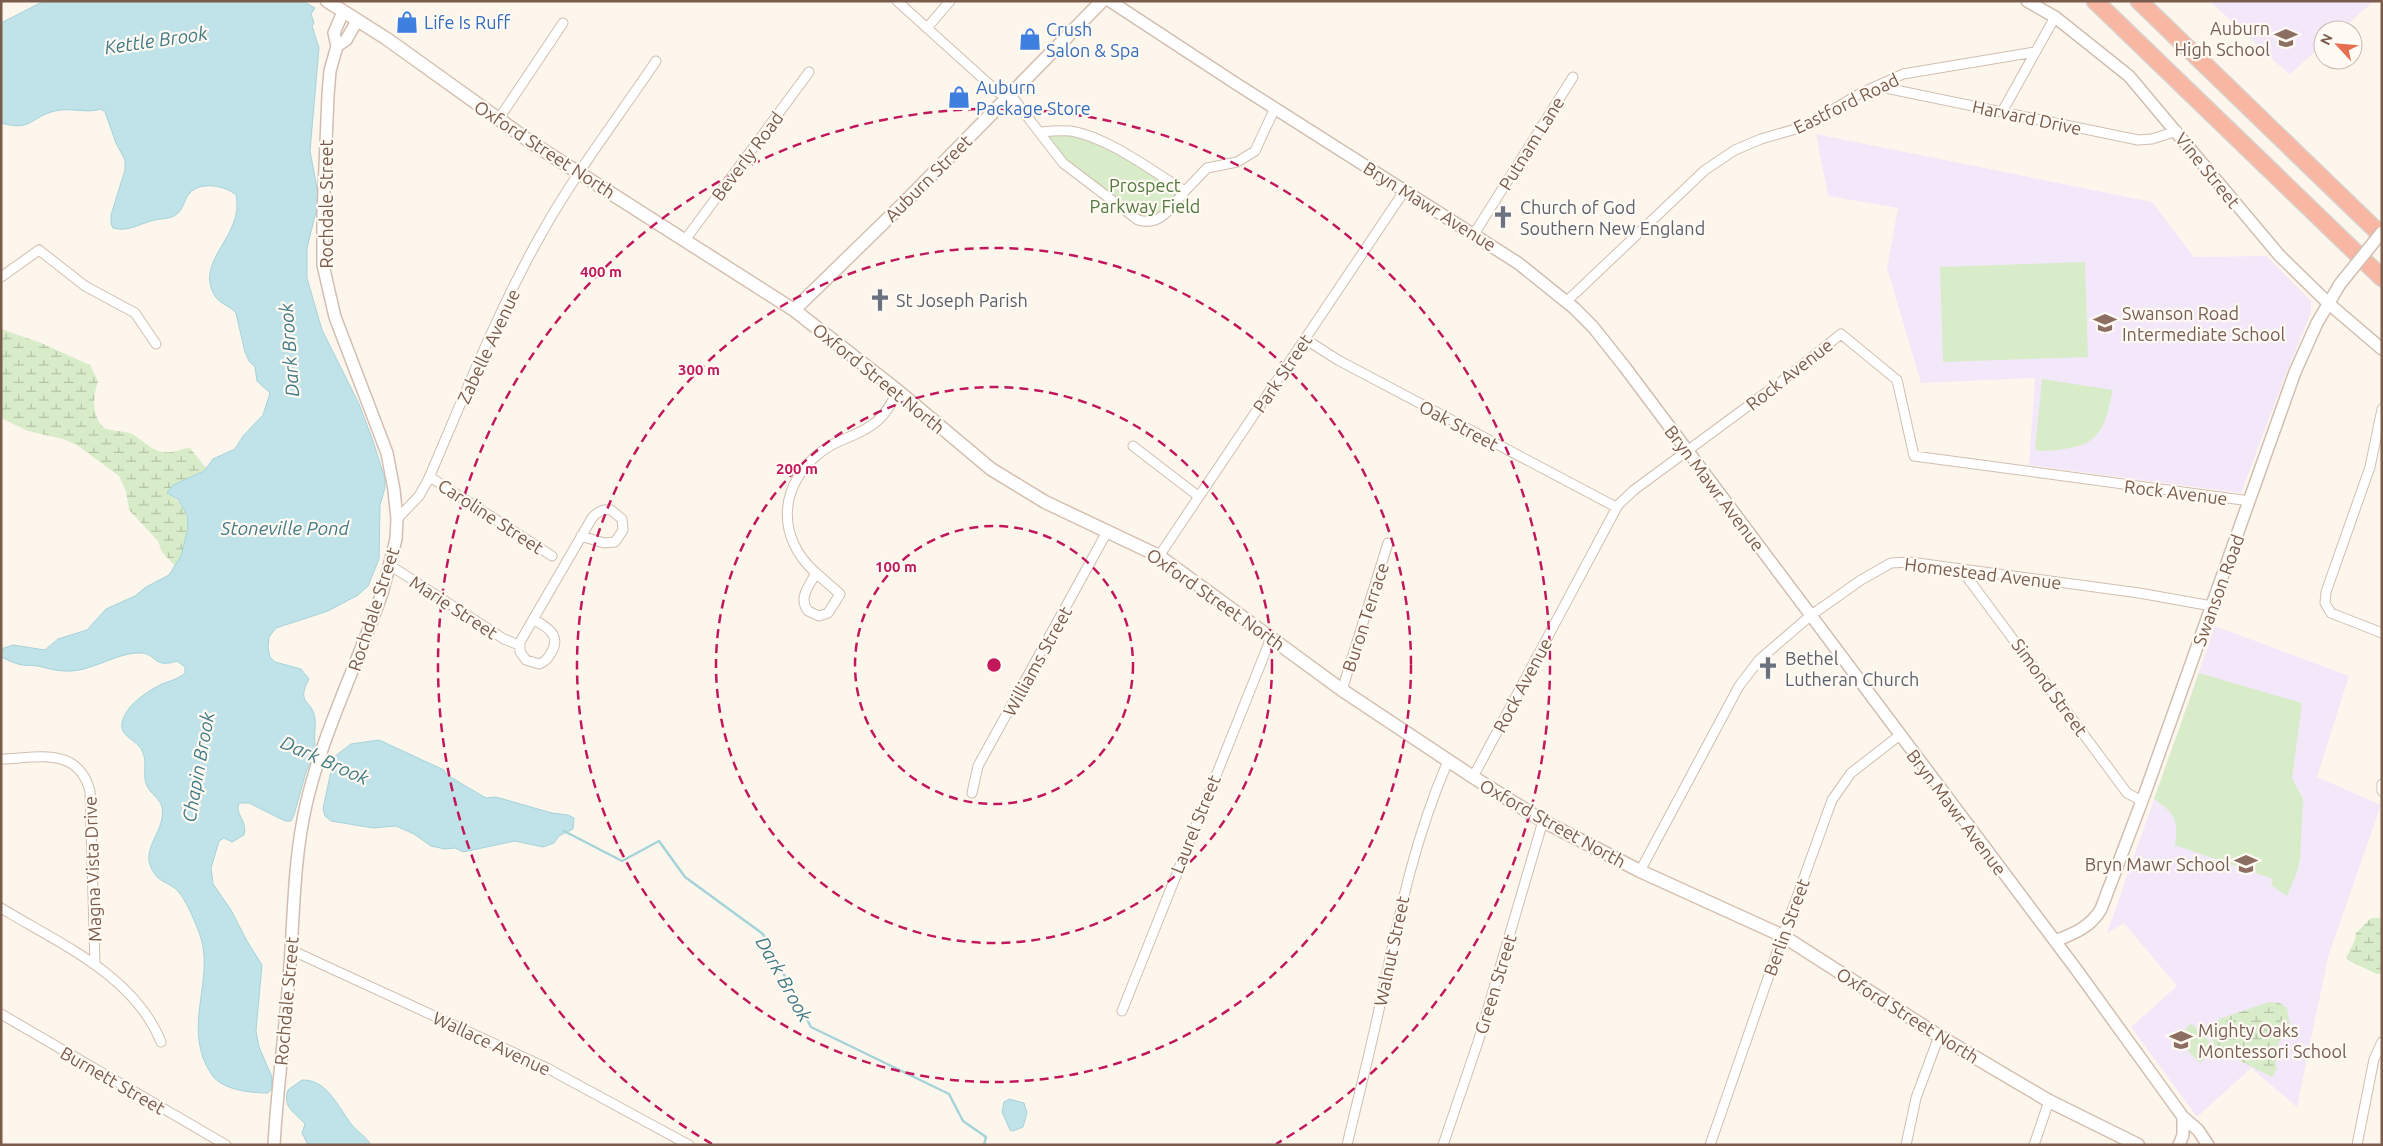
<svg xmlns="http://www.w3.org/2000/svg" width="2383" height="1146" font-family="Ubuntu,sans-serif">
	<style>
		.education { fill: #f3e8fa }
		.wetland { fill: url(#wetland-marsh) }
		.park { fill: #d8ecc9 }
		.water { fill: #bfe3e8; stroke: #a5d3da }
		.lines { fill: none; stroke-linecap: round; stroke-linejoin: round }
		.stream { stroke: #a5d3da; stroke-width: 2.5 }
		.minor-casing { stroke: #d1beb0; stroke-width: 11 }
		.tertiary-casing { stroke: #d1beb0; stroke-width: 14 }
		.secondary-casing { stroke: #d6c0b0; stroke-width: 15 }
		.motorway-casing { stroke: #dad1cd; stroke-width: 19 }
		.minor { stroke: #fff; stroke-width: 9 }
		.tertiary { stroke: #fff; stroke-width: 11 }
		.secondary { stroke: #fff; stroke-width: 12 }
		.motorway { stroke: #f7b7a3; stroke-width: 16 }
		.tertiary-bridge-casing { stroke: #d1beb0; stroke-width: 14; stroke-linecap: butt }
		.tertiary-bridge { stroke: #fff; stroke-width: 11 }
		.ring { fill: none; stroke: #c2185b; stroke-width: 2.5; stroke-dasharray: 9 6 }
		.labels { text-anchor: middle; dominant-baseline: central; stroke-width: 4.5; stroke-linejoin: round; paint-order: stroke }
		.shop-label { font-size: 18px; fill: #366cbe; stroke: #fffaf3; text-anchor: start }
		.education-label { font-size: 18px; fill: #785e54; stroke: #fffaf3; text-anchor: end }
		.street-label { font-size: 18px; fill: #7a5c4d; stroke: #fffaf3 }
		.park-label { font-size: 18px; fill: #537a41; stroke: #fffaf3 }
		.worship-label { font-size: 18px; fill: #5b616d; stroke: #fffaf3; text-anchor: start }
		.water-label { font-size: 19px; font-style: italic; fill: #437c86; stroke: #fffaf3 }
		.centre { fill: #c2185b; stroke: #fffaf3; stroke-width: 2.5 }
		.ring-label { font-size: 15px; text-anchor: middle; font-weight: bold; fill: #c2185b; stroke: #fffaf3; stroke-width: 4.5; stroke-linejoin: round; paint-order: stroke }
	</style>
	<defs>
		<pattern id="wetland-marsh" width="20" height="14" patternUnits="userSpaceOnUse" patternTransform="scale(1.25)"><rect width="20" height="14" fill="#d8ecc9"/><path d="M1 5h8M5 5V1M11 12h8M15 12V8" fill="none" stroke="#b4c2a5"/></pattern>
	</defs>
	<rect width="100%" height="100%" fill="#fdf6ec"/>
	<!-- education -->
	<path class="education" d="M 2210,1 L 2374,1 L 2341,30 L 2323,30 L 2323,45 L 2290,74 L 2275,62 Z
		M 1816,134 L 2152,202 L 2194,257 L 2267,256 L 2311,301 L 2311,313 L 2284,379 L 2241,493 L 2029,465 L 2035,378 L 1921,383 L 1887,268 L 1898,208 L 1828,196 Z
		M 2215,626 L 2349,676 L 2317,777 L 2381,805 L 2328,957 L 2297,1107 L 2251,1068 L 2197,1117 L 2131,1027 L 2177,986 L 2124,923 L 2107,933 Z"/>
	<!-- wetland -->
	<path class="wetland" d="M 1,329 L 41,343 L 90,365 L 98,381 C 93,397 91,415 104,428 C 113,432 123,430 132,434 C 143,440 150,450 163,452 C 174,454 180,448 190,448 L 206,468 L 204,471 L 173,485 L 168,493 C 196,509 190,542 175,566 L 162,552 L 158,541 L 129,510 L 126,491 L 119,476 L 77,445 L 63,439 L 28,431 L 1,418 Z
		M 2371,918 L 2382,918 L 2382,974 L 2377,974 L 2351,962 L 2346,958 L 2355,940 L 2356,933 Z
		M 2269,1002 L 2280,1003 L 2287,1008 L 2290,1026 C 2279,1043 2272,1048 2277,1069 L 2272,1077 L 2217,1049 L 2211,1038 L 2219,1019 Z"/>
	<!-- park -->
	<path class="park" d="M 1060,131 L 1093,138 L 1185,191 L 1171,207 L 1146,222 L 1060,161 L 1039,132 Z
		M 2085,262 L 2088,357 L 1943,362 L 1940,267 Z
		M 2042,379 L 2113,390 C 2106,419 2104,442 2070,448 C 2058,450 2047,452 2035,450 Z
		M 2199,673 L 2302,703 L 2292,778 L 2303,799 L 2300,859 L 2297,872 L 2287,896 L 2271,885 L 2273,879 L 2175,845 C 2179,819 2174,813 2154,799 Z
		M 2191,1023 L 2217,1049 L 2200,1063 L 2179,1042 L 2183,1032 Z"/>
	<!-- water -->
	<path class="water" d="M 44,1 L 306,1 L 306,3 L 315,8 L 311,14 L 314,23 L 312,26 L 319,48 L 310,151 L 319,199 L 307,248 L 307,278 L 322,330 L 359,404 L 373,441 L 385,479 L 385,488 L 380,505 L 379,559 L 368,586 L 358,595 L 328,611 L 276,628 L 269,637 L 268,648 L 270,657 L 275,662 L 301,669 L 309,679 C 295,705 313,699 315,719 C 316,731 313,735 316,750 L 306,772 L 294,815 L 291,821 L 285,821 L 249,803 L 239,803 C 234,814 248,820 244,835 L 232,842 L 224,838 L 219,841 L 211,868 L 213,884 L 231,910 L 247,941 L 262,965 L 256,1031 L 259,1047 L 272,1077 L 271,1090 L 268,1093 C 251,1093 222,1090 212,1075 C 181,1030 214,983 201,938 C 197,926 186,899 177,890 C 167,881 157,883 150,865 C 143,845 169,826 161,804 C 158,797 150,793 147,786 C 141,772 150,760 139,746 C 133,739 120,735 122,723 C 125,706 147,691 162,684 C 170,681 178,679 185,673 L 185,667 L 177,661 C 154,669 156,654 142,653 C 124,652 107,662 90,667 C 71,674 57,671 38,666 C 33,665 28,666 23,665 C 15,664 8,660 1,657 L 1,649 L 13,645 L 45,650 L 58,639 L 87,630 L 106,609 L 135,596 L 146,587 L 169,575 L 181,556 L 188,529 L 187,515 L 178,499 L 167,493 L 173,485 L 204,471 L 213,459 L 235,449 L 243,436 L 263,415 L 270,393 L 257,381 L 255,367 L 249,361 L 245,352 L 236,313 C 230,306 220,304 215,296 C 193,261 245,236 236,195 C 225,185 199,181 189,194 C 184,200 184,208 177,214 C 170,220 159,218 151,221 C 137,225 128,232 113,228 L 111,224 L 111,215 L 125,170 L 125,160 L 116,143 L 105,112 L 101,109 C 86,114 71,107 55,111 C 30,117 32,132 1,123 L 1,23 Z
		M 379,740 L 444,770 L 447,775 L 486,798 L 496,797 L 552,813 L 568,815 L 574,818 L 573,829 L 559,836 L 554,843 L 543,847 L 515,841 L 463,852 L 455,848 L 445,849 L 431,846 L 414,834 L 396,826 L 373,828 L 331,821 L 325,816 L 323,809 L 334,757 L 351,744 Z
		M 302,1080 C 327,1079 338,1107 352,1125 C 358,1133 365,1135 371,1145 L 308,1145 L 302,1133 L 305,1124 C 295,1112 282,1108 288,1090 Z
		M 1009,1099 L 1024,1103 L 1027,1113 L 1023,1127 L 1013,1131 L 1010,1130 L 1002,1112 L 1004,1102 Z"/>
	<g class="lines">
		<!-- stream -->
		<path class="stream" d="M 321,762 L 335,766
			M 564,831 L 622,861 L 659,841 L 685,877 L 763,934 L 811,1027 L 949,1094 L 963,1121 L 986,1137 L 984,1145"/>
		<defs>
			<path id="minor" d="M 897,1 L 999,93 L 1011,95 L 1039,132 C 1050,131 1060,130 1071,131 C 1110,138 1152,171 1185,191 C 1172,206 1161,227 1138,220 L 1063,163 L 1039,132
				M 927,28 L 950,1
				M 1876,86 L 2138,140 L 2152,139 L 2177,131
				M 2002,112 L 2055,17
				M 498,120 L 563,23
				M 1185,191 L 1207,168 L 1237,162 L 1255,151 L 1275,108
				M 1474,234 L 1573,77
				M 685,240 L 809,72
				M 1,277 L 39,250 L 85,286 L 135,313 L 156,344
				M 1567,301 L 1705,170 L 1735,150 L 1761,139 L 1806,126 L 1859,94 L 1903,74 L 2035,52
				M 1305,339 L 1338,360 L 1616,507
				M 2382,409 L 2370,467 L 2326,592 L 2325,603 L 2331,613 L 2382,633
				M 1133,446 L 1198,496
				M 430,477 L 552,556
				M 397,519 L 419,496 L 428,480 C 463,399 496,315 539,238 C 573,176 617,119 656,61
				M 1159,556 L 1405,190
				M 391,566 L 504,639 L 519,645
				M 1961,569 L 2127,793 L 2142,801
				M 816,573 L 840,594 L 828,613 L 819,616 L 808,611 C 798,598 809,586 816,573 C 774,536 779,481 825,449 C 841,438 861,435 876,422 C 886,414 892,402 898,391
				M 533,619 C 547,627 562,635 551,653 C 548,659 545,662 539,664 L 526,660 L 520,652 L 520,642 L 592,518 C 597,512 603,509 611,510 L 622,519 L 623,530 L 615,542 L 604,543 L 581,536
				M 1342,690 L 1388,543
				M 1,759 C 38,758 78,746 90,791 L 95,965
				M 1473,777 L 1618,505 L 1634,490 L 1782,381 L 1841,334 L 1897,380 L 1914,456 L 2250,501
				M 2382,784 L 2382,791
				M 972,793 L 978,766 L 1108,530
				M 1640,871 L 1739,686 L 1759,660 L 1810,616 L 1861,580 L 1891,563 L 1910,562 L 2139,593 L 2212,606
				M 1,908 C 60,944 134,975 161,1042
				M 291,950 L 547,1068 L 689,1145
				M 1122,1011 L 1271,638
				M 1,1014 L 226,1145
				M 1347,1145 C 1358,1098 1370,1052 1380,1005 C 1398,920 1413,842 1448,761
				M 1443,1145 L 1478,1042 L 1543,821
				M 1710,1145 L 1776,955 L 1832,800 L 1851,773 L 1900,735
				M 1906,1145 L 1916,1098 L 1939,1036
				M 2034,1145 L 2049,1101
				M 2357,1145 L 2374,1059 L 2382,1042"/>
			<path id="tertiary" d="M 1110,1 L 1235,83 L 1518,263 L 1574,308 L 1593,327 L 1624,366 L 2076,969 L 2183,1117 L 2198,1130 L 2208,1145
				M 2027,1 L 2055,17 L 2129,76 L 2279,255 L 2328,303 L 2382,349
				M 337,46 L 346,40 L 357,21
				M 2055,941 C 2073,934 2091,927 2101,909 L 2145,793 L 2295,372 L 2317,323 L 2340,284
				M 274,1145 C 277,1089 285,1034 289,978 C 294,920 293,862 306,805 C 323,731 359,661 383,590 L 396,539 L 397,519 L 394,490 L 387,453 L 335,317 L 323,265 L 323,215 L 328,95 L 330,71 L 337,46 L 334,33 L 343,12
				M 2179,1145 L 2183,1135 L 2183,1117"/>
			<path id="secondary" d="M 327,1 L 387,39 L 532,143 L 794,310 L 898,391 L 991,469 L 1045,502 L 1159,556 L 1342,690 L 1473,777 L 1543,821 L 1640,871 L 1783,936 L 1939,1036 L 2049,1101 L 2138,1145
				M 794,310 L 906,201 L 1102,1"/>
			<path id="motorway" d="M 2095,1 L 2382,278
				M 2139,1 L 2382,236"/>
		</defs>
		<!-- minor casing -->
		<use href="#minor" class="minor-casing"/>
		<!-- tertiary casing -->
		<use href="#tertiary" class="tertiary-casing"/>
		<!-- secondary casing -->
		<use href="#secondary" class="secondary-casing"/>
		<!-- motorway casing -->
		<use href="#motorway" class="motorway-casing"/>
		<!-- minor -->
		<use href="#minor" class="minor"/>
		<!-- tertiary -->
		<use href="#tertiary" class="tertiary"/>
		<!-- secondary -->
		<use href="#secondary" class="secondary"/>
		<!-- motorway -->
		<use href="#motorway" class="motorway"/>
		<defs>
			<path id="tertiary-bridge" d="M 2340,284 L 2382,232"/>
		</defs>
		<!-- tertiary-bridge casing -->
		<use href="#tertiary-bridge" class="tertiary-bridge-casing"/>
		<!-- tertiary-bridge -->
		<use href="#tertiary-bridge" class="tertiary-bridge"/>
	</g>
	<!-- distance rings -->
	<g class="ring">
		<circle cx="994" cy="665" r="139"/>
		<circle cx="994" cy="665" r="278"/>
		<circle cx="994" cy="665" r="417"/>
		<path d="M712 1144A556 556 0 1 1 1276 1144"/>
	</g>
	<!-- icons -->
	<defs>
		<symbol id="shop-bare" viewBox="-9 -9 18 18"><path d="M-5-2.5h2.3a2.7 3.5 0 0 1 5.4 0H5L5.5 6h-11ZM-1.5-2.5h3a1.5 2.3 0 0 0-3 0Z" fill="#3f7fe0" stroke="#fffaf3" stroke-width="2.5" paint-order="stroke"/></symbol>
		<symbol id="school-bare" viewBox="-9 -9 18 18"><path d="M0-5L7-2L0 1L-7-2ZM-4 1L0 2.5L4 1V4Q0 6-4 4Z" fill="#8d6e63" stroke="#fffaf3" stroke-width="2.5" paint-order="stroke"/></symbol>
		<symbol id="church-bare" viewBox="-9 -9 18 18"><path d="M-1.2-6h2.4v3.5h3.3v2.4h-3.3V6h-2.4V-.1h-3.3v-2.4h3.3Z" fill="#6b7280" stroke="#fffaf3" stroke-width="2.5" paint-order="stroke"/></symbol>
	</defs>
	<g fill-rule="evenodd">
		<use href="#shop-bare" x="391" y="6" width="32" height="32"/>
		<use href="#school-bare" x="2270" y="22" width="32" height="32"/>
		<use href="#shop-bare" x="1014" y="23" width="32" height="32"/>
		<use href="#shop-bare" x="943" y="81" width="32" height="32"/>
		<use href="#church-bare" x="1487" y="201" width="32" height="32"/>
		<use href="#church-bare" x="864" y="284" width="32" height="32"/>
		<use href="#school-bare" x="2089" y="307" width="32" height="32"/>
		<use href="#church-bare" x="1752" y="652" width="32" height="32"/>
		<use href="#school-bare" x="2230" y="848" width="32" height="32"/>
		<use href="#school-bare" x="2165" y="1024" width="32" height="32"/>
	</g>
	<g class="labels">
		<!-- shop labels -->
		<g class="shop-label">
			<text x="424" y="22">Life Is Ruff</text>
			<text x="1046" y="29">Crush<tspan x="1046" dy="21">Salon &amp; Spa</tspan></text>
			<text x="976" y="87">Auburn<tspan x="976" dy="21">Package Store</tspan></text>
		</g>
		<!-- education labels -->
		<g class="education-label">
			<text x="2270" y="28">Auburn<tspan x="2270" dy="21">High School</tspan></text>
			<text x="2122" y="313" text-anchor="start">Swanson Road<tspan x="2122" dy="21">Intermediate School</tspan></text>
			<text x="2230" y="864">Bryn Mawr School</text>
			<text x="2198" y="1030" text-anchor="start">Mighty Oaks<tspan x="2198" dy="21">Montessori School</tspan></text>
		</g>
		<!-- street labels -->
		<g class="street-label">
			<text transform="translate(1846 103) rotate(-26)">Eastford Road</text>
			<text transform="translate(2027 117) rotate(12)">Harvard Drive</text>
			<text transform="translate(1531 143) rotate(-58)">Putnam Lane</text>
			<text transform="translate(545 149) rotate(33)">Oxford Street North</text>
			<text transform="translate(747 156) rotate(-53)">Beverly Road</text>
			<text transform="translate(2208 170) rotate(51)">Vine Street</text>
			<text transform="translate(928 178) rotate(-45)">Auburn Street</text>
			<text transform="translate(326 204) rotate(-90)">Rochdale Street</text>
			<text transform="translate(1430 206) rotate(32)">Bryn Mawr Avenue</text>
			<text transform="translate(488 346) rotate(-65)">Zabelle Avenue</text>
			<text transform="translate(1282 373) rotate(-56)">Park Street</text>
			<text transform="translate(1789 374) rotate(-38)">Rock Avenue</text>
			<text transform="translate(879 378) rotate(39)">Oxford Street North</text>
			<text transform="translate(1459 425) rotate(28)">Oak Street</text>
			<text transform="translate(1715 488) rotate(53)">Bryn Mawr Avenue</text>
			<text transform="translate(2176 492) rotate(7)">Rock Avenue</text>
			<text transform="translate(491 516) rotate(33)">Caroline Street</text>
			<text transform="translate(1983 573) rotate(7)">Homestead Avenue</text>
			<text transform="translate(2218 590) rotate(-70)">Swanson Road</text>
			<text transform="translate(1216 599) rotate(35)">Oxford Street North</text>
			<text transform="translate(454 607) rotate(33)">Marie Street</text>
			<text transform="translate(373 609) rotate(-72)">Rochdale Street</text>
			<text transform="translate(1365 617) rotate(-72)">Buron Terrace</text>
			<text transform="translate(1037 661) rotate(-61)">Williams Street</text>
			<text transform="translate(1522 685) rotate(-62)">Rock Avenue</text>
			<text transform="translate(2050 687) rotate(54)">Simond Street</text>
			<text transform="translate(1957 812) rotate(53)">Bryn Mawr Avenue</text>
			<text transform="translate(1553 823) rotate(29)">Oxford Street North</text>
			<text transform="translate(1195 824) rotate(-68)">Laurel Street</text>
			<text transform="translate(92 869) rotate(-92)">Magna Vista Drive</text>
			<text transform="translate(1786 927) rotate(-70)">Berlin Street</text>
			<text transform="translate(1391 951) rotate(-78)">Walnut Street</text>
			<text transform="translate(1495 984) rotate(-73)">Green Street</text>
			<text transform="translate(286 1001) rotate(-85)">Rochdale Street</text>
			<text transform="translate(1908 1015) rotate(32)">Oxford Street North</text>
			<text transform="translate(492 1043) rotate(25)">Wallace Avenue</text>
			<text transform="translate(113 1080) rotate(30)">Burnett Street</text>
		</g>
		<!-- park labels -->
		<g class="park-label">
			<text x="1145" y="185">Prospect<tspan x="1145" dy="21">Parkway Field</tspan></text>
		</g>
		<!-- worship labels -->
		<g class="worship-label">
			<text x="1520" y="207">Church of God<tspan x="1520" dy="21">Southern New England</tspan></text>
			<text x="896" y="300">St Joseph Parish</text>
			<text x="1785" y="658">Bethel<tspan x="1785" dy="21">Lutheran Church</tspan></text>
		</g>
		<!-- water labels -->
		<g class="water-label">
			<text transform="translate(156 40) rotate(-8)">Kettle Brook</text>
			<text transform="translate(289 350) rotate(-94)">Dark Brook</text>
			<text x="285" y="528">Stoneville Pond</text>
			<text transform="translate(325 760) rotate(24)">Dark Brook</text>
			<text transform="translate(198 767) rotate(-80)">Chapin Brook</text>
			<text transform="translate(784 979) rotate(61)">Dark Brook</text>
		</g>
	</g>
	<circle cx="994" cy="665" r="8" class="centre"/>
	<g class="ring-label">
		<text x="601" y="277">400 m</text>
		<text x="699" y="375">300 m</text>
		<text x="797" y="474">200 m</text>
		<text x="896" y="572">100 m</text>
	</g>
	<!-- border -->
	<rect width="2383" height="1146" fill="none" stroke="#7a5c4d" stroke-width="5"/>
	<!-- north arrow -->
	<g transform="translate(2338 45) rotate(296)"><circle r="24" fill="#fffaf3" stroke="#cabbb1"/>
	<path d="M0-4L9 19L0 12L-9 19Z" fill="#e76f51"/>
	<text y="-8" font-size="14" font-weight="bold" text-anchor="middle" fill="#7a5c4d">N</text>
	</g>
</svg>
